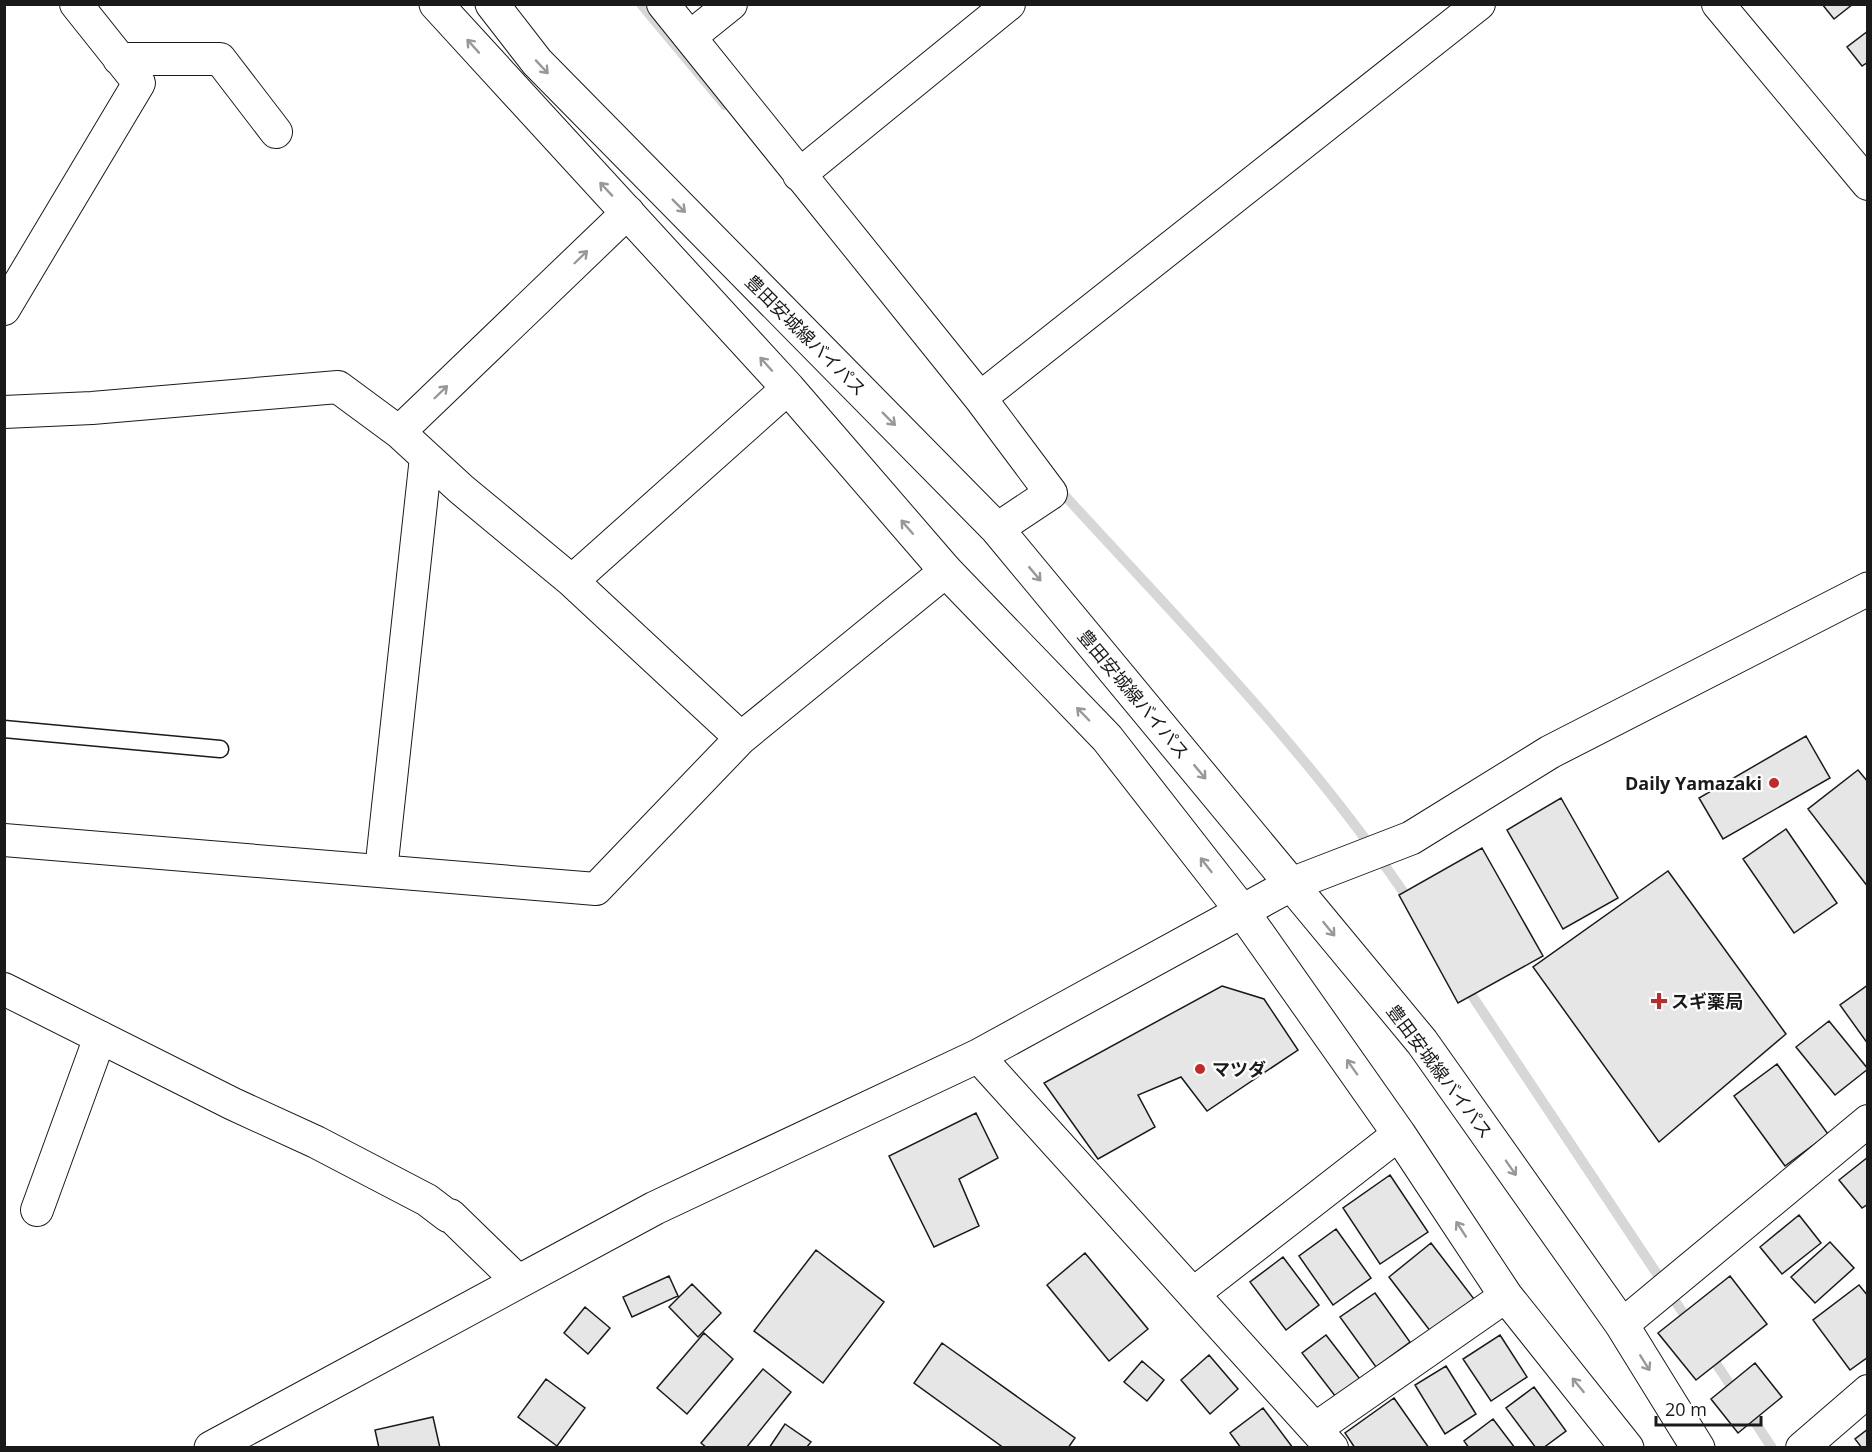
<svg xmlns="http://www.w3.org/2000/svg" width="1872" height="1452" font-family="'Open Sans','Noto Sans JP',sans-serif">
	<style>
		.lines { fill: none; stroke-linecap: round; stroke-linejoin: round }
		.stream { stroke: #d7d7d7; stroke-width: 10 }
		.building { fill: #e6e6e6; stroke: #1a1a1a; stroke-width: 1.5 }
		.service-casing { stroke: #1a1a1a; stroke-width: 19 }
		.minor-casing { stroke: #1a1a1a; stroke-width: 34 }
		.tertiary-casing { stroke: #1a1a1a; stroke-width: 35 }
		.primary-casing { stroke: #1a1a1a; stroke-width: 35 }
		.service { stroke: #fff; stroke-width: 16 }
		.minor { stroke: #fff; stroke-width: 32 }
		.tertiary { stroke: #fff; stroke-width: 33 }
		.primary { stroke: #fff; stroke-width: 33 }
		.oneway { stroke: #989898 }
		.poi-dot { fill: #c62828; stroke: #fff; stroke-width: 2 }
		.labels { text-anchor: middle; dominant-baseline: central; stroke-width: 4.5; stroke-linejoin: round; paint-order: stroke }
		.street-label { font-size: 18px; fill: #1a1a1a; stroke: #fff }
		.poi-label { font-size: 18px; font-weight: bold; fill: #1a1a1a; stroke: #fff; text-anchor: start }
	</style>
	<rect width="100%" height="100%" fill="#fff"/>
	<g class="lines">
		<!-- stream -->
		<path class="stream" d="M 641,4 L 725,105
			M 1057,487 C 1179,621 1309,751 1410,902
			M 1465,985 L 1691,1325
			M 1709,1353 L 1737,1395
			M 1747,1410 L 1772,1448"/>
	</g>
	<!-- building -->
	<path class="building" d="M 1822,4 L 1853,4 L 1834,19 Z
		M 1868,31 L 1868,62 L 1862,66 L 1847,47 Z
		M 1806,736 L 1830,778 L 1723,839 L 1699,798 Z
		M 1858,770 L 1868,782 L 1868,887 L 1808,809 Z
		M 1561,798 L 1618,898 L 1563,929 L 1507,830 Z
		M 1786,829 L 1837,903 L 1794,933 L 1743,859 Z
		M 1482,848 L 1543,956 L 1458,1003 L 1399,895 Z
		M 1668,871 L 1786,1034 L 1659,1142 L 1533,967 Z
		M 1868,985 L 1868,1044 L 1840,1005 Z
		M 1222,986 L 1264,999 L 1298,1050 L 1207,1111 L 1181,1077 L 1138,1095 L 1155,1127 L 1098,1159 L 1044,1083 Z
		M 1829,1021 L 1868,1069 L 1835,1095 L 1796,1047 Z
		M 1777,1064 L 1828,1134 L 1785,1166 L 1734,1096 Z
		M 976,1113 L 998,1158 L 959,1179 L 979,1226 L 934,1247 L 889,1156 Z
		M 1868,1157 L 1868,1204 L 1862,1208 L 1839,1180 Z
		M 1390,1175 L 1428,1232 L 1380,1264 L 1343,1208 Z
		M 1799,1215 L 1821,1243 L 1782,1274 L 1760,1247 Z
		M 1336,1229 L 1371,1278 L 1333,1305 L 1299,1256 Z
		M 1830,1242 L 1854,1268 L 1815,1303 L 1791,1277 Z
		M 1431,1243 L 1474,1299 L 1431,1332 L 1389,1277 Z
		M 816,1250 L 884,1302 L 823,1383 L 754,1331 Z
		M 1085,1253 L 1148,1329 L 1109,1361 L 1047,1285 Z
		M 1283,1257 L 1319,1305 L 1286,1330 L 1250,1282 Z
		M 669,1276 L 678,1296 L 632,1317 L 623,1297 Z
		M 1730,1276 L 1767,1324 L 1696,1380 L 1658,1333 Z
		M 692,1284 L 721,1313 L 698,1337 L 669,1307 Z
		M 1859,1285 L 1868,1296 L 1868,1357 L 1850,1370 L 1813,1320 Z
		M 1375,1293 L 1410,1342 L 1376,1367 L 1340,1317 Z
		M 585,1307 L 610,1328 L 588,1354 L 564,1333 Z
		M 704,1333 L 733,1359 L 687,1414 L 657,1388 Z
		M 1326,1335 L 1363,1383 L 1339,1401 L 1302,1353 Z
		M 1500,1335 L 1527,1377 L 1491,1401 L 1463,1359 Z
		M 942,1343 L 1075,1438 L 1068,1448 L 1004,1448 L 914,1383 Z
		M 1209,1355 L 1238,1389 L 1210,1414 L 1181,1380 Z
		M 1142,1361 L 1164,1380 L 1147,1401 L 1124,1382 Z
		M 1755,1363 L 1782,1397 L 1738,1433 L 1711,1399 Z
		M 1446,1366 L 1476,1414 L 1445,1434 L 1415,1385 Z
		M 763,1369 L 791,1392 L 746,1448 L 707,1448 L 701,1443 Z
		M 546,1379 L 585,1408 L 557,1446 L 518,1417 Z
		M 1534,1387 L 1566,1431 L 1543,1448 L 1536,1448 L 1506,1408 Z
		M 1394,1398 L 1429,1448 L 1355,1448 L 1345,1433 Z
		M 1263,1408 L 1293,1448 L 1241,1448 L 1230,1433 Z
		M 433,1417 L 440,1448 L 379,1448 L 375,1430 Z
		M 1493,1419 L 1515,1448 L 1469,1448 L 1464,1441 Z
		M 785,1424 L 811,1442 L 806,1448 L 769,1448 Z
		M 1868,1429 L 1868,1448 L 1862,1448 L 1855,1439 Z"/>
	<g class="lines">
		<defs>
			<path id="service" d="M 4,729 L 220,749"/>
			<path id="minor" d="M 663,4 L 980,398 L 1051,493 L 997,529
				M 1718,4 L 1868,184
				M 690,37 L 731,4
				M 119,59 L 220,59 L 276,132
				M 799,175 L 1009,4
				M 4,309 L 139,83 L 76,4
				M 980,398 L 1479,4
				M 4,412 L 92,408 L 338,387 L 399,432 L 461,489 L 572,581 L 741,738 L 946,571
				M 399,432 L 628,212
				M 572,581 L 788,388
				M 4,840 L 596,889 L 741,738
				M 381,871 L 426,457
				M 4,989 L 233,1104 L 316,1142 L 427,1200 L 448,1216 L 450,1215 L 518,1281
				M 978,1056 L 1332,1448
				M 37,1210 L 100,1037
				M 1193,1294 L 1399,1134
				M 1622,1325 L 1868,1121
				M 1315,1429 L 1506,1296
				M 1802,1448 L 1868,1391"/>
			<path id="tertiary" d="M 211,1448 L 655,1208 L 978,1056 L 1292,884 L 1411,838 L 1550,752 L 1868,589"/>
			<path id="primary" d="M 436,4 L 788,388 L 946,571 L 1107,738 L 1242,911 L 1399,1134 L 1506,1296 L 1627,1448
				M 492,4 L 537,62 L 997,529 L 1422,1042 L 1622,1325 L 1698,1448"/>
		</defs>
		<!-- service casing -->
		<use href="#service" class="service-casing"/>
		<!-- minor casing -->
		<use href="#minor" class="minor-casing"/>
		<!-- tertiary casing -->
		<use href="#tertiary" class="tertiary-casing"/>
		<!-- primary casing -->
		<use href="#primary" class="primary-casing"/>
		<!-- service -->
		<use href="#service" class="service"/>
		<!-- minor -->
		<use href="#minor" class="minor"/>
		<!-- tertiary -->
		<use href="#tertiary" class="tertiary"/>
		<!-- primary -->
		<use href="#primary" class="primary"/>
	</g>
	<!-- one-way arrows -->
	<defs><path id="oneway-shaft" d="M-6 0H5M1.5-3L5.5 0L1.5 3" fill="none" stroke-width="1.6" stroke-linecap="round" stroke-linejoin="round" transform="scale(1.5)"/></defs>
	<g class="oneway">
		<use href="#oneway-shaft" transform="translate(473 46) rotate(-132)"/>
		<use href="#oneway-shaft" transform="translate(542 67) rotate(47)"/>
		<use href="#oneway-shaft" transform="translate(606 189) rotate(-133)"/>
		<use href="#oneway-shaft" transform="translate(679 206) rotate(45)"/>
		<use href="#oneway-shaft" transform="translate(581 257) rotate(-44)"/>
		<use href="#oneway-shaft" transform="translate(766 364) rotate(-132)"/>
		<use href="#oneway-shaft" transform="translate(441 392) rotate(-44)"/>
		<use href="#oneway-shaft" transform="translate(889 419) rotate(45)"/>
		<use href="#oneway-shaft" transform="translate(907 527) rotate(-131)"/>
		<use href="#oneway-shaft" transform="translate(1035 574) rotate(50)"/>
		<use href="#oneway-shaft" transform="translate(1083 714) rotate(-134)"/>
		<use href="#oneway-shaft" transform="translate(1200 772) rotate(50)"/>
		<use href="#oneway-shaft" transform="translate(1206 865) rotate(-128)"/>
		<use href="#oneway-shaft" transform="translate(1329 929) rotate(51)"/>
		<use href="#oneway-shaft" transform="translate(1352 1067) rotate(-125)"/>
		<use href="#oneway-shaft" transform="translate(1511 1168) rotate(55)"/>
		<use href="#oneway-shaft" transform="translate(1461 1229) rotate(-123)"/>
		<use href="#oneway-shaft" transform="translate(1645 1363) rotate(58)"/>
		<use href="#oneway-shaft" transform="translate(1578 1385) rotate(-129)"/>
	</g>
	<!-- markers -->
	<g class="poi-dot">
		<circle cx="1774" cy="783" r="6"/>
		<path d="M1656 992h6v6h6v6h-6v6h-6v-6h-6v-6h6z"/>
		<circle cx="1200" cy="1069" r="6"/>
	</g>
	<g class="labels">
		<!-- street labels -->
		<g class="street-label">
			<text transform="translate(806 335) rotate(45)">豊田安城線バイパス</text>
			<text transform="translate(1134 694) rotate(50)">豊田安城線バイパス</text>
			<text transform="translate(1440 1071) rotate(53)">豊田安城線バイパス</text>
		</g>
		<!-- poi labels -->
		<g class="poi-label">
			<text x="1762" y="783" text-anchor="end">Daily Yamazaki</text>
			<text x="1671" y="1001">スギ薬局</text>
			<text x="1212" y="1069">マツダ</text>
		</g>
	</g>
	<!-- border -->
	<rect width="1872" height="1452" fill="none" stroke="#1a1a1a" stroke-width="12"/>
	<!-- scale -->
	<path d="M1656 1416v9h105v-9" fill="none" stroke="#1a1a1a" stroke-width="3"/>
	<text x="1665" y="1416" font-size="18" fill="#1a1a1a" stroke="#ffffff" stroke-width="4.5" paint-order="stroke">20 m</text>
</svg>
